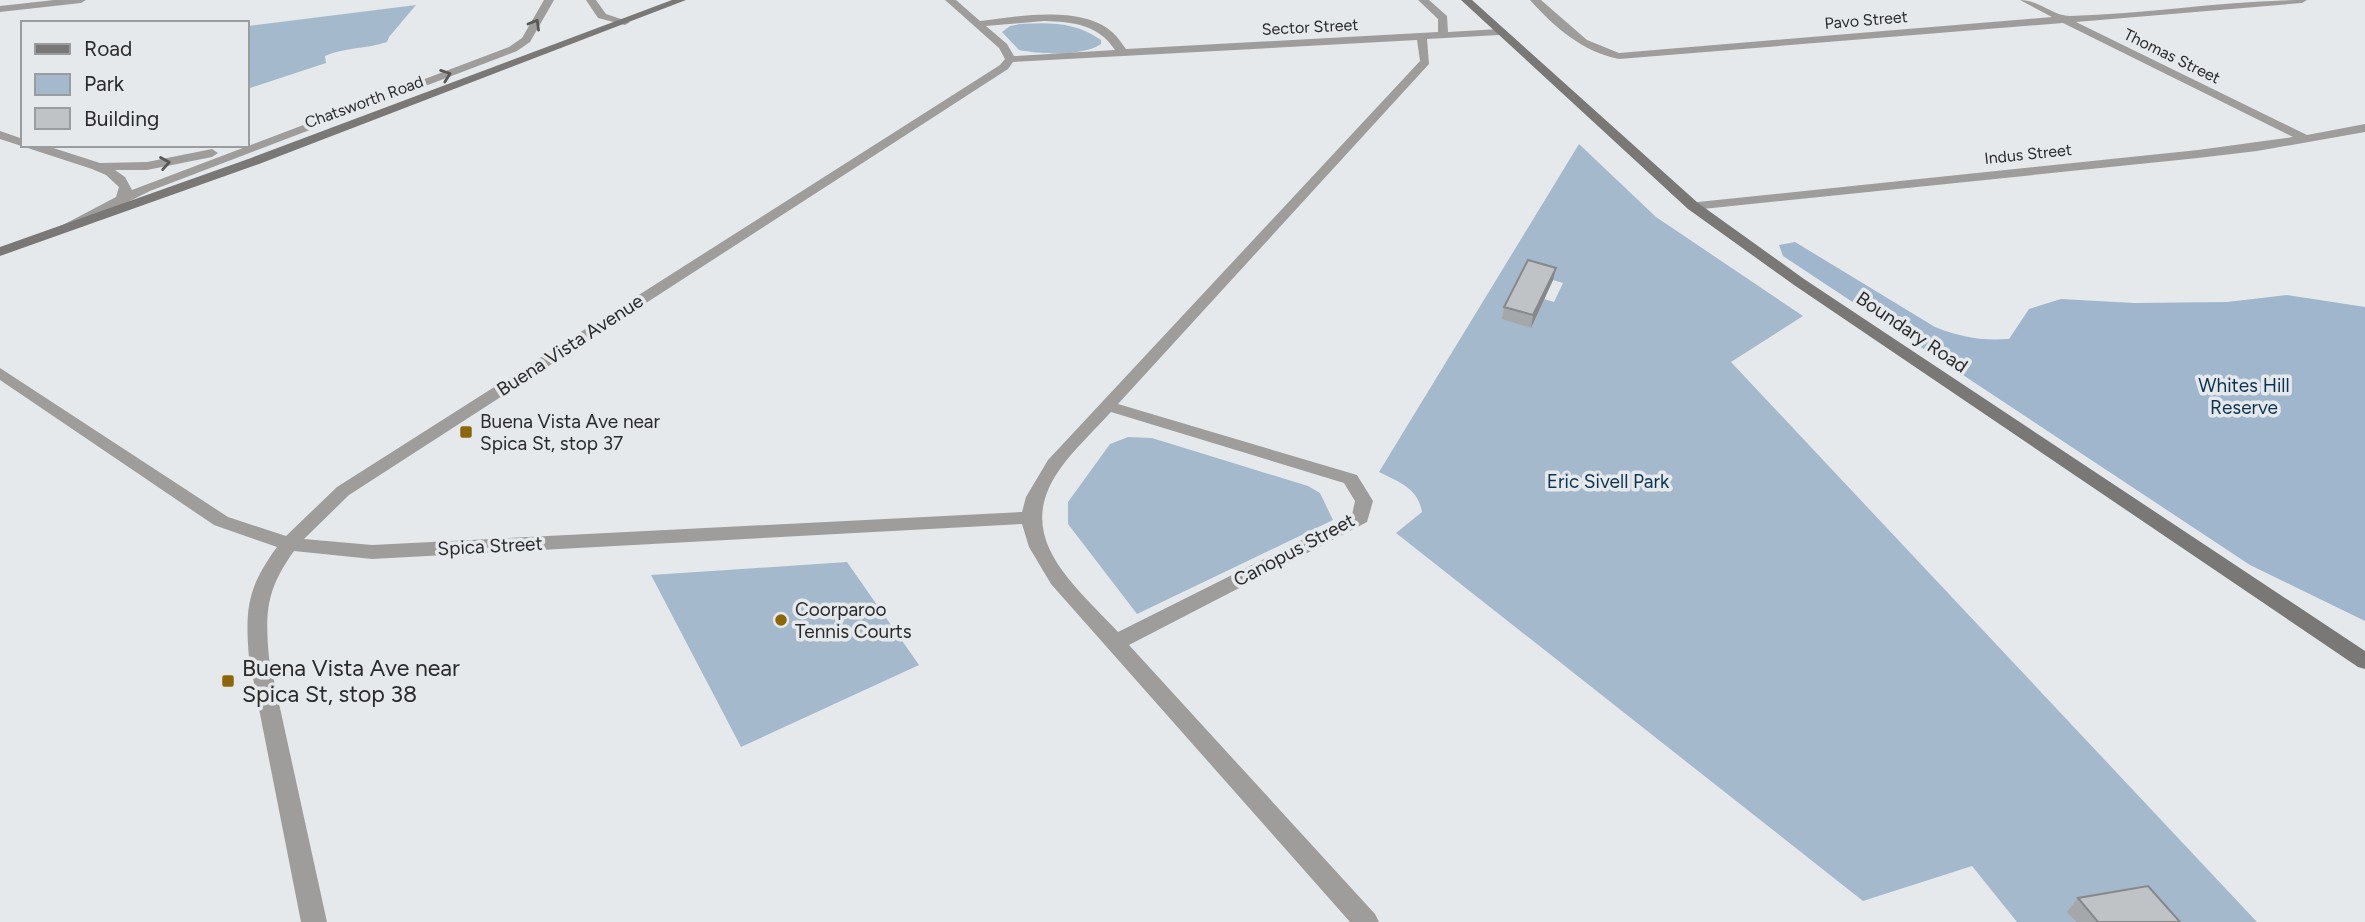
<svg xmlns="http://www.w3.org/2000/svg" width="2365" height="922" font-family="Figtree,sans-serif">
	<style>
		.green { fill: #a5b9cd; fill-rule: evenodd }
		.forest { fill: #9fb6cc }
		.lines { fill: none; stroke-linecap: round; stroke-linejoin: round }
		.street { fill: #9e9d9b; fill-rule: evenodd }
		.secondary { fill: #797876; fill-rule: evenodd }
		.wall { fill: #a5a8aa }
		.shaded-wall { fill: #86888b }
		.building { fill: #c0c3c6; stroke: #86888b; stroke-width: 2 }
		.oneway { stroke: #585858 }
		.poi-dot { fill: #8e660a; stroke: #e6e9ec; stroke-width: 2.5 }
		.labels { text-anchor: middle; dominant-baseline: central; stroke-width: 7; stroke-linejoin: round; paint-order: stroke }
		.far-street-label { font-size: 16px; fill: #292a2b; stroke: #e6e9ec }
		.street-label { font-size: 19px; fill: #292a2b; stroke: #e6e9ec }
		.park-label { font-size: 19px; fill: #0b3352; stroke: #e6e9ec }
		.poi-label { font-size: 19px; fill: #292a2b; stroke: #e6e9ec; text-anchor: start }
		.near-poi-label { font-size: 23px; fill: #292a2b; stroke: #e6e9ec; text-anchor: start }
	</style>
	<rect width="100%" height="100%" fill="#e6e9ec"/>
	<!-- green -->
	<path class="green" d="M 416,5 L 389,37 L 387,42 C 366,49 346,47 325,56 L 326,63 L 247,89 L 247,26 Z
		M 1020,24 C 1050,22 1076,22 1101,40 L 1101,44 C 1082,57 1041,54 1019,50 L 1002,32 L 1010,26 Z
		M 1579,144 L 1656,217 L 1803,316 L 1731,362 L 2257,922 L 2157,922 L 2068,912 L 2076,922 L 2017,922 L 1972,866 L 1863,901 L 1396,533 L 1422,512 C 1418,488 1399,482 1379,472 ZM 1526,272 L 1563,283 L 1554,302 L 1544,299 Z
		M 1128,437 L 1152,438 L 1308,486 L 1320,493 L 1333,520 L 1137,614 L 1068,524 L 1068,502 L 1110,444 Z
		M 847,562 L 919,665 L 741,747 L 651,575 Z"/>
	<!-- forest -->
	<path class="forest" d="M 1795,242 L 1935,327 C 1960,337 1981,341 2009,339 L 2029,309 L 2061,299 L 2134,303 L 2227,302 L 2287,295 L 2365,307 L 2365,621 L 2250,565 L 1783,256 L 1779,245 Z"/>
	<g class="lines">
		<!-- street -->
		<path class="street" d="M 54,0 L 86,0 L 81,3 L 0,12 L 0,6 Z
			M 544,0 L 554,0 L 530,42 L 517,51 L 150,191 L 71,230 L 66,231 L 59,227 L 116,197 L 119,187 L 106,175 L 92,169 L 0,139 L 0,131 L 23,139 L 23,145 L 44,145 L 100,163 L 147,162 L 212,149 L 218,153 L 212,157 L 147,170 L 115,170 L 125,177 L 132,190 L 509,47 L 522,38 Z
			M 586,0 L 596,0 L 606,14 L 630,22 L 625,25 L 598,18 Z
			M 945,0 L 956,0 L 980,21 C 1017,16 1082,5 1112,32 C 1118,37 1122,44 1126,49 L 1438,32 L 1438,19 L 1418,0 L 1429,0 L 1447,16 L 1448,32 L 1499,29 L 1504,32 L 1499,35 L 1427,39 L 1429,64 L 1118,404 L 1357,475 L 1373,501 L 1367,522 L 1129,645 L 1375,914 L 1379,922 L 1350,922 L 1051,584 L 1029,547 L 1022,524 L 372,559 L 294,551 C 266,590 265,612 269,658 L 327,922 L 301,922 L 249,658 C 245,609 247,588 277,547 L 214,525 L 0,380 L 0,368 L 228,517 L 286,536 L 337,487 L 1000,65 L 1005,59 L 999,48 ZM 1044,21 C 1073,22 1098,24 1115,50 L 1014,56 L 1007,44 L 986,26 ZM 1417,40 L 1420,61 L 1048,460 L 1026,497 L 1022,512 L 372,545 L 304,539 L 349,495 L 1008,69 L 1013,62 ZM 1111,412 L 1344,483 L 1355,501 L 1352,515 L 1118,632 C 1074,584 1011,537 1060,469 C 1074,449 1094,431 1111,412 Z
			M 1530,0 L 1541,0 L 1587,40 L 1619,53 L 2052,17 L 2020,0 C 2039,0 2053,16 2070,16 C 2149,14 2228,0 2307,0 L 2302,3 L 2076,22 L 2307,135 L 2365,124 L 2365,132 L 2257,151 L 2198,158 L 1693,210 L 1688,209 L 1688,203 L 2198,150 L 2293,137 L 2063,23 L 1619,59 C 1583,52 1554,27 1530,0 Z"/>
		<!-- secondary -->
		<path class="secondary" d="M 672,0 L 686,0 L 259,164 L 0,256 L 0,247 L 251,158 Z
			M 1461,0 L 1472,0 L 1698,203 L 1804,279 L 2365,651 L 2365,669 L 2358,667 L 1794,285 L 1688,209 Z"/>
	</g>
	<!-- wall -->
	<path class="wall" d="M 1556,268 L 1553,280 L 1531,328 L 1502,319 L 1504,307 Z
		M 2078,898 L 2180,922 L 2076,922 L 2067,912 Z"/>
	<!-- shaded-wall -->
	<path class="shaded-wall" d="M 1556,268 L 1553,280 L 1531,328 L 1533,315 Z"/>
	<!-- building -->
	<path class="building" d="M 1528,260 L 1556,268 L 1533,315 L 1504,307 Z
		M 2148,886 L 2180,922 L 2098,922 L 2078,898 Z"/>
	<!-- one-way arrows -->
	<defs><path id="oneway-chevron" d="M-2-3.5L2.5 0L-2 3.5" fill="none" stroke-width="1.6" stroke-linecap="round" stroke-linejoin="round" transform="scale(1.75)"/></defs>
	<g class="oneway">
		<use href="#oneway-chevron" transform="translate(535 24) rotate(-60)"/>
		<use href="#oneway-chevron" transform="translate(446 75) rotate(-20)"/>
		<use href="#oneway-chevron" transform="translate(165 163) rotate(-10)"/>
	</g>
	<!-- markers -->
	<g class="poi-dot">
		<rect x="459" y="425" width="14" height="14" rx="3.5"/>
		<circle cx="781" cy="620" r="7"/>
		<rect x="221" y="674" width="14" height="14" rx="3.5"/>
	</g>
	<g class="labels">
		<!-- far-street labels -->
		<g class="far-street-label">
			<text transform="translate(1866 20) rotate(-5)">Pavo Street</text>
			<text transform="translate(1310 27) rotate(-3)">Sector Street</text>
			<text transform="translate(2172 56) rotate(26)">Thomas Street</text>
			<text transform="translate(364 102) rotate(-20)">Chatsworth Road</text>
			<text transform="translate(2028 154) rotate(-6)">Indus Street</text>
		</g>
		<!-- street labels -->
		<g class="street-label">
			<text transform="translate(1912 332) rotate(34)">Boundary Road</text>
			<text transform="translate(570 345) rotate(-33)">Buena Vista Avenue</text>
			<text transform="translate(490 546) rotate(-3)">Spica Street</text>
			<text transform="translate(1294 550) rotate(-28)">Canopus Street</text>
		</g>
		<!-- park labels -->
		<g class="park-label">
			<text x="2244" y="385">Whites Hill<tspan x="2244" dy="22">Reserve</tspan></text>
			<text x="1608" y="481">Eric Sivell Park</text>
		</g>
		<!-- poi labels -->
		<g class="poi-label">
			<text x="480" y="421">Buena Vista Ave near<tspan x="480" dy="22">Spica St, stop 37</tspan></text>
			<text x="795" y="609">Coorparoo<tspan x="795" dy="22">Tennis Courts</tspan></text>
		</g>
		<!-- near-poi labels -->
		<g class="near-poi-label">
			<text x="242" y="668">Buena Vista Ave near<tspan x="242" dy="26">Spica St, stop 38</tspan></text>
		</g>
	</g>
	<!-- legend -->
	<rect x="21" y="21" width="228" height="126" fill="#e6e9ec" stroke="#9a9d9f" stroke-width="2"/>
	<rect x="35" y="44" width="35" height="10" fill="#797876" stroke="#9a9d9f" stroke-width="2"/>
	<text x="84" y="56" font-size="21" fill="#292a2b">Road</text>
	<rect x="35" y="74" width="35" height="21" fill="#a5b9cd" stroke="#9a9d9f" stroke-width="2"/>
	<text x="84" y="91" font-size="21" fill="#292a2b">Park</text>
	<rect x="35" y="108" width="35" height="21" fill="#c0c3c6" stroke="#9a9d9f" stroke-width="2"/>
	<text x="84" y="126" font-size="21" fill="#292a2b">Building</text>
</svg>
